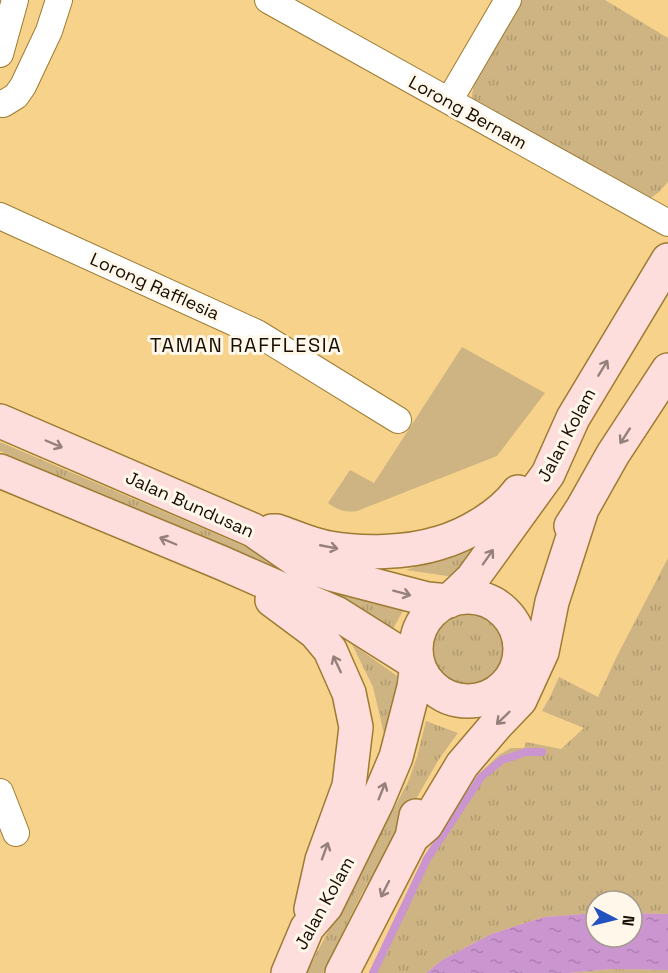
<svg xmlns="http://www.w3.org/2000/svg" width="668" height="973" font-family="'Space Grotesk',sans-serif">
	<style>
		.grass { fill: url(#grass-tufts) }
		.park { fill: #ceb483 }
		.water { fill: url(#water-ripples) }
		.lines { fill: none; stroke-linecap: round; stroke-linejoin: round }
		.stream { stroke: #cb95d0; stroke-width: 8 }
		.minor-casing { stroke: #9d7b33; stroke-width: 28 }
		.secondary-casing { stroke: #9d7b33; stroke-width: 36 }
		.minor { stroke: #fff; stroke-width: 26 }
		.secondary { stroke: #fddedd; stroke-width: 33 }
		.oneway { stroke: #96807a }
		.labels { text-anchor: middle; dominant-baseline: central; stroke-width: 6; stroke-linejoin: round; paint-order: stroke }
		.street-label { font-size: 18px; fill: #180e00; stroke: #fff8ea }
		.neighbourhood-label { font-size: 20px; letter-spacing: 1.5px; fill: #180e00; stroke: #fff8ea }
	</style>
	<defs>
		<pattern id="grass-tufts" width="24" height="20" patternUnits="userSpaceOnUse" patternTransform="scale(1.5)"><rect width="24" height="20" fill="#ceb483"/><path d="M3 7l-1-3M5 7V3M7 7l1-3M15 17l-1-3M17 17v-4M19 17l1-3" fill="none" stroke="#b09a6f"/></pattern>
		<pattern id="water-ripples" width="26" height="14" patternUnits="userSpaceOnUse" patternTransform="scale(1.5)"><rect width="26" height="14" fill="#cb95d0"/><path d="M2 4q2-2 4 0t4 0M15 11q2-2 4 0t4 0" fill="none" stroke="#ae7fb1"/></pattern>
	</defs>
	<rect width="100%" height="100%" fill="#f7d28b"/>
	<!-- grass -->
	<path class="grass" d="M 519,0 L 605,0 L 668,38 L 668,182 L 659,192 L 637,208 L 473,107 L 472,96 L 474,82 Z
		M 0,442 L 338,586 L 408,601 L 392,631 L 205,540 L 0,451 Z
		M 490,542 L 454,577 L 406,570 Z
		M 668,558 L 668,914 L 632,913 L 632,901 L 596,901 L 596,913 L 544,917 L 491,934 L 442,960 L 426,973 L 369,973 L 424,858 L 480,773 L 499,755 L 511,748 L 524,748 L 526,742 L 561,749 L 584,728 L 542,711 L 551,695 L 559,677 L 598,697 L 617,656 Z
		M430 646a39 39 0 1 1 78 0a39 39 0 1 1-78 0Z
		M 352,644 L 400,678 L 385,738 L 373,687 Z
		M 426,721 L 458,733 L 439,759 L 361,895 L 323,973 L 306,973 L 408,782 L 417,757 Z
		M 611,969 L 668,970 L 668,973 L 569,973 Z"/>
	<!-- park -->
	<path class="park" d="M 462,347 L 545,393 L 497,456 L 357,511 C 345,513 338,510 328,503 L 350,470 L 374,483 Z"/>
	<!-- water -->
	<path class="water" d="M 596,913 L 596,937 L 632,937 L 632,913 L 668,914 L 668,970 L 611,969 L 569,973 L 426,973 L 442,960 L 491,934 L 544,917 Z"/>
	<g class="lines">
		<!-- stream -->
		<path class="stream" d="M 373,973 L 427,859 L 481,777 L 502,760 L 526,752 L 542,752"/>
		<defs>
			<path id="minor" d="M 268,0 L 668,223
				M 0,54 L 15,0
				M 449,101 L 508,0
				M 0,103 L 3,104 L 16,96 L 23,86 L 49,31 L 59,0
				M 0,216 L 257,333 L 398,420
				M 0,792 L 16,833"/>
			<path id="secondary" d="M 0,421 L 253,530 L 302,564 L 331,574 L 427,599 L 449,601 L 472,579 L 548,474 L 573,418 L 668,260
				M 0,471 L 222,563 L 336,613 L 417,664 L 414,687 L 396,757 L 377,802 L 326,906 L 307,928 L 288,973
				M 571,526 L 582,509 L 613,454 L 668,370
				M 272,531 L 277,531 C 294,537 312,545 329,548 C 362,554 407,553 439,543 C 467,535 501,515 518,492
				M416 649a52 52 0 1 1 104 0a52 52 0 1 1-104 0Z
				M 272,600 L 315,632 L 330,650 L 349,693 L 356,727 L 349,786 L 322,860 L 311,909
				M 412,837 L 426,825 L 462,765 L 497,724 L 520,700 L 542,652 L 552,602 L 582,509
				M 342,973 L 412,837 L 416,816"/>
		</defs>
		<!-- minor casing -->
		<use href="#minor" class="minor-casing"/>
		<!-- secondary casing -->
		<use href="#secondary" class="secondary-casing"/>
		<!-- minor -->
		<use href="#minor" class="minor"/>
		<!-- secondary -->
		<use href="#secondary" class="secondary"/>
	</g>
	<!-- one-way arrows -->
	<defs><path id="oneway-shaft" d="M-6 0H5M1.5-3L5.5 0L1.5 3" fill="none" stroke-width="1.6" stroke-linecap="round" stroke-linejoin="round" transform="scale(1.5)"/></defs>
	<g class="oneway">
		<use href="#oneway-shaft" transform="translate(603 368) rotate(-59)"/>
		<use href="#oneway-shaft" transform="translate(625 436) rotate(123)"/>
		<use href="#oneway-shaft" transform="translate(54 444) rotate(23)"/>
		<use href="#oneway-shaft" transform="translate(168 541) rotate(-157)"/>
		<use href="#oneway-shaft" transform="translate(329 547) rotate(11)"/>
		<use href="#oneway-shaft" transform="translate(488 557) rotate(-55)"/>
		<use href="#oneway-shaft" transform="translate(402 593) rotate(15)"/>
		<use href="#oneway-shaft" transform="translate(337 664) rotate(-115)"/>
		<use href="#oneway-shaft" transform="translate(503 718) rotate(136)"/>
		<use href="#oneway-shaft" transform="translate(382 791) rotate(-68)"/>
		<use href="#oneway-shaft" transform="translate(325 851) rotate(-70)"/>
		<use href="#oneway-shaft" transform="translate(385 889) rotate(117)"/>
	</g>
	<g class="labels">
		<!-- street labels -->
		<g class="street-label">
			<text transform="translate(468 112) rotate(29)">Lorong Bernam</text>
			<text transform="translate(155 286) rotate(24)">Lorong Rafflesia</text>
			<text transform="translate(566 435) rotate(-62)">Jalan Kolam</text>
			<text transform="translate(190 504) rotate(24)">Jalan Bundusan</text>
			<text transform="translate(324 903) rotate(-61)">Jalan Kolam</text>
		</g>
		<!-- neighbourhood labels -->
		<g class="neighbourhood-label">
			<text x="246" y="345">TAMAN RAFFLESIA</text>
		</g>
	</g>
	<!-- north arrow -->
	<g transform="translate(614 919) rotate(97)"><circle r="28" fill="#fff8ea" stroke="#a39a8c" stroke-width="1.5"/>
	<path d="M0-4.5L10 22L0 15L-10 22Z" fill="#2352c0"/>
	<text y="-9" font-size="16" font-weight="bold" text-anchor="middle" fill="#180e00">N</text>
	</g>
</svg>
